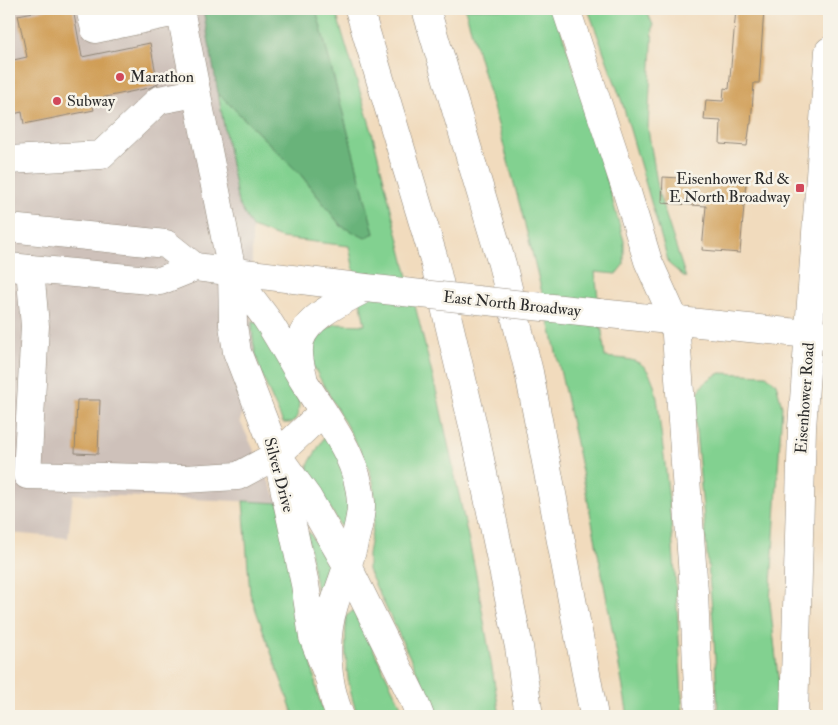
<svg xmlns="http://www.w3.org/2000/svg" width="838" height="725" font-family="'IM FELL Double Pica',serif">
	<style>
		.industrial { fill: #cec1ba }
		.green { fill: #82d190; stroke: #567e5e }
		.forest { fill: #69b37a; stroke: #4a6f52 }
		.building { fill: #d09e57 }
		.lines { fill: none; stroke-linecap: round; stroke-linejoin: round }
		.minor-casing { stroke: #8e8374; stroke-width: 29 }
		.major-casing { stroke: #8e8374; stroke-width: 29 }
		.highway-casing { stroke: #8e8374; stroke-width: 29 }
		.minor { stroke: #fff; stroke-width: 28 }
		.major { stroke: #fff; stroke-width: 28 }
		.highway { stroke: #fff; stroke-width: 28 }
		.major-bridge-casing { stroke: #8e8374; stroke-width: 29; stroke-linecap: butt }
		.major-bridge { stroke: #fff; stroke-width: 28 }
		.poi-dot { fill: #d1495b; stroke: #f7f3e8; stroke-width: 2 }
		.labels { text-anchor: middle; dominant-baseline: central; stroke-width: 5; stroke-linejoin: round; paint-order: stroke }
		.poi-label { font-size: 16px; fill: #2b2b2b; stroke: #f7f3e8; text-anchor: start }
		.street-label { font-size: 16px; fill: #2b2b2b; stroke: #f7f3e8 }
	</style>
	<rect width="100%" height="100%" fill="#f7f3e8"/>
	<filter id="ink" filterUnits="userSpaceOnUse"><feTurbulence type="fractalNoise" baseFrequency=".02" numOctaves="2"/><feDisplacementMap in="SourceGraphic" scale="10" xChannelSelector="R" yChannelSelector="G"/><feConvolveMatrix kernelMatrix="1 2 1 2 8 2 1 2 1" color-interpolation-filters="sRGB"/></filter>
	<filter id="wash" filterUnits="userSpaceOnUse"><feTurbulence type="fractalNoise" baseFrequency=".0096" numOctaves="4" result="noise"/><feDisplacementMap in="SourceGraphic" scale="20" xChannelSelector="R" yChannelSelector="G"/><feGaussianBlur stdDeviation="1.12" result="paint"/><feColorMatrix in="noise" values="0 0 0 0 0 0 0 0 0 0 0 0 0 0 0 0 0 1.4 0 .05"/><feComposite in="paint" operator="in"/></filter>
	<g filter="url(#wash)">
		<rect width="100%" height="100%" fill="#f1dbbd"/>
		<!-- industrial -->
		<path class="industrial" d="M 9,9 L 203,9 L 238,203 L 252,227 L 252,338 L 257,365 L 240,421 L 279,503 L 73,494 L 68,538 L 9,533 Z"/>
		<!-- green -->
		<path class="green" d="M 316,9 L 335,9 L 371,128 L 439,402 L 476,574 L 500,716 L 438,716 L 368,570 L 368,554 L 376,508 L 373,481 L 365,459 L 313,366 L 313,347 L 323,331 L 335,324 L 365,325 L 349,246 L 281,238 L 252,227 L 238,203 L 218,93 L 301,175 L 341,226 L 374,234 Z
			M 465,9 L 554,9 L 583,96 L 624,241 L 624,264 L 616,274 L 595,272 L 605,357 C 619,359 638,357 647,370 C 659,387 658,413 661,432 C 674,527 678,621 683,716 L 628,716 C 606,594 584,473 556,352 C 530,237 498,123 465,9 Z
			M 588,9 L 646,9 L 653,25 L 648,129 L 659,194 L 686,278 L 669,264 L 622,102 Z
			M 252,322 L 262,322 L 300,392 L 298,416 L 292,423 L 283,423 C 268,389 252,360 252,322 Z
			M 721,373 L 766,375 L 776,383 L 782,406 L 770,602 L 782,716 L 718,716 L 713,620 L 694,409 C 698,389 702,381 721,373 Z
			M 326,434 L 347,468 L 349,527 L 341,527 L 308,469 L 308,465 Z
			M 243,501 L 279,503 L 288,536 L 317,692 L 325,716 L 294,716 L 250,594 Z
			M 307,533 L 310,533 L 334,576 L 326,603 L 319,603 Z
			M 354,610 L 406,716 L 358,716 C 345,682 345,652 346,616 Z"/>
		<!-- forest -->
		<path class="forest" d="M 203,9 L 316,9 L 374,233 L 365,238 L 341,226 L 301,175 L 218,93 Z"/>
		<g id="blocks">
			<!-- building -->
			<path class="building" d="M 49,9 L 73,9 L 82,57 L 150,43 L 158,84 L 149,88 L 91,100 L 94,110 L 24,124 L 22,112 L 9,115 L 9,61 L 27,57 L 18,15 Z
				M 736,9 L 764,9 L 759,83 L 754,83 L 751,124 L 750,124 L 747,146 L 720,144 L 721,121 L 704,120 L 706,100 L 723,101 L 724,88 L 729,89 Z
				M 663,177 L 746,182 L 740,253 L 702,250 L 706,206 L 662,203 Z
				M 77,400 L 100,400 L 98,454 L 75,453 Z"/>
		</g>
	</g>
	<g filter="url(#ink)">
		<use href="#blocks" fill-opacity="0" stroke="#8e8374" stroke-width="1"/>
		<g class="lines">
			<defs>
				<path id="minor" d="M 90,9 L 95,29 L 181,11
					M 180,9 L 232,272 L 233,325 L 237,352 L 277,455 L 305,584 L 313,637 L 329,678
					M 9,160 L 101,155 L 159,100 L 196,93
					M 30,269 L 35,326 L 27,475 L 184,479 L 238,476 L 277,455 L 323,412
					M 232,272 C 243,288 255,303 266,318 C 280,339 292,362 305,383 C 327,420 359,458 361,502 C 362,517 356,533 353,547 C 348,567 340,585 334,605 C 323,640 326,682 340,716
					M 303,376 C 300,365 297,353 300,341 C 307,316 345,300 366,288
					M 794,716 L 802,428 L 829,51"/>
				<path id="major" d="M 9,228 L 166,244 L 195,267
					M 9,267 L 160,281 L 195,267 L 366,288
					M 599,313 L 829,336"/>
				<path id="highway" d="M 359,9 L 433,256 L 474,430 L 519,647 L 529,716
					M 426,9 L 502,264 L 529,372 L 594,716
					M 566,9 L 626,189 L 648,261 L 675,321 L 694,592 L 699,716
					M 277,455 L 308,498 L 348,567 L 413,698 L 420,716"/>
			</defs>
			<!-- minor casing -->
			<use href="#minor" class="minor-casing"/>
			<!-- major casing -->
			<use href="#major" class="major-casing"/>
			<!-- highway casing -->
			<use href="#highway" class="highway-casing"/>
			<!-- minor -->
			<use href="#minor" class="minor"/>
			<!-- major -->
			<use href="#major" class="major"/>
			<!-- highway -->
			<use href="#highway" class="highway"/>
			<defs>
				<path id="major-bridge" d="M 366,288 L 599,313"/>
			</defs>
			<!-- major-bridge casing -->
			<use href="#major-bridge" class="major-bridge-casing"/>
			<!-- major-bridge -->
			<use href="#major-bridge" class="major-bridge"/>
		</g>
	</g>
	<!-- markers -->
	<g class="poi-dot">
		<circle cx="120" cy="77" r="5"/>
		<circle cx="57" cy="101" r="5"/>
		<rect x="795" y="183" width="10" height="10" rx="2.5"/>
	</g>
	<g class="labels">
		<!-- poi labels -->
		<g class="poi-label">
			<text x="130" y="77">Marathon</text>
			<text x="67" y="101">Subway</text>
			<text x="790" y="179" text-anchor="end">Eisenhower Rd &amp;<tspan x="790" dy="18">E North Broadway</tspan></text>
		</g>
		<!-- street labels -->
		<g class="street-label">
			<text transform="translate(512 304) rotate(6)">East North Broadway</text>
			<text transform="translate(805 398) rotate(-86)">Eisenhower Road</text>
			<text transform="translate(279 475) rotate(75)">Silver Drive</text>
		</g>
	</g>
	<!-- margin -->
	<rect width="838" height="725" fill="none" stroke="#f7f3e8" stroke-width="30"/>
</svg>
